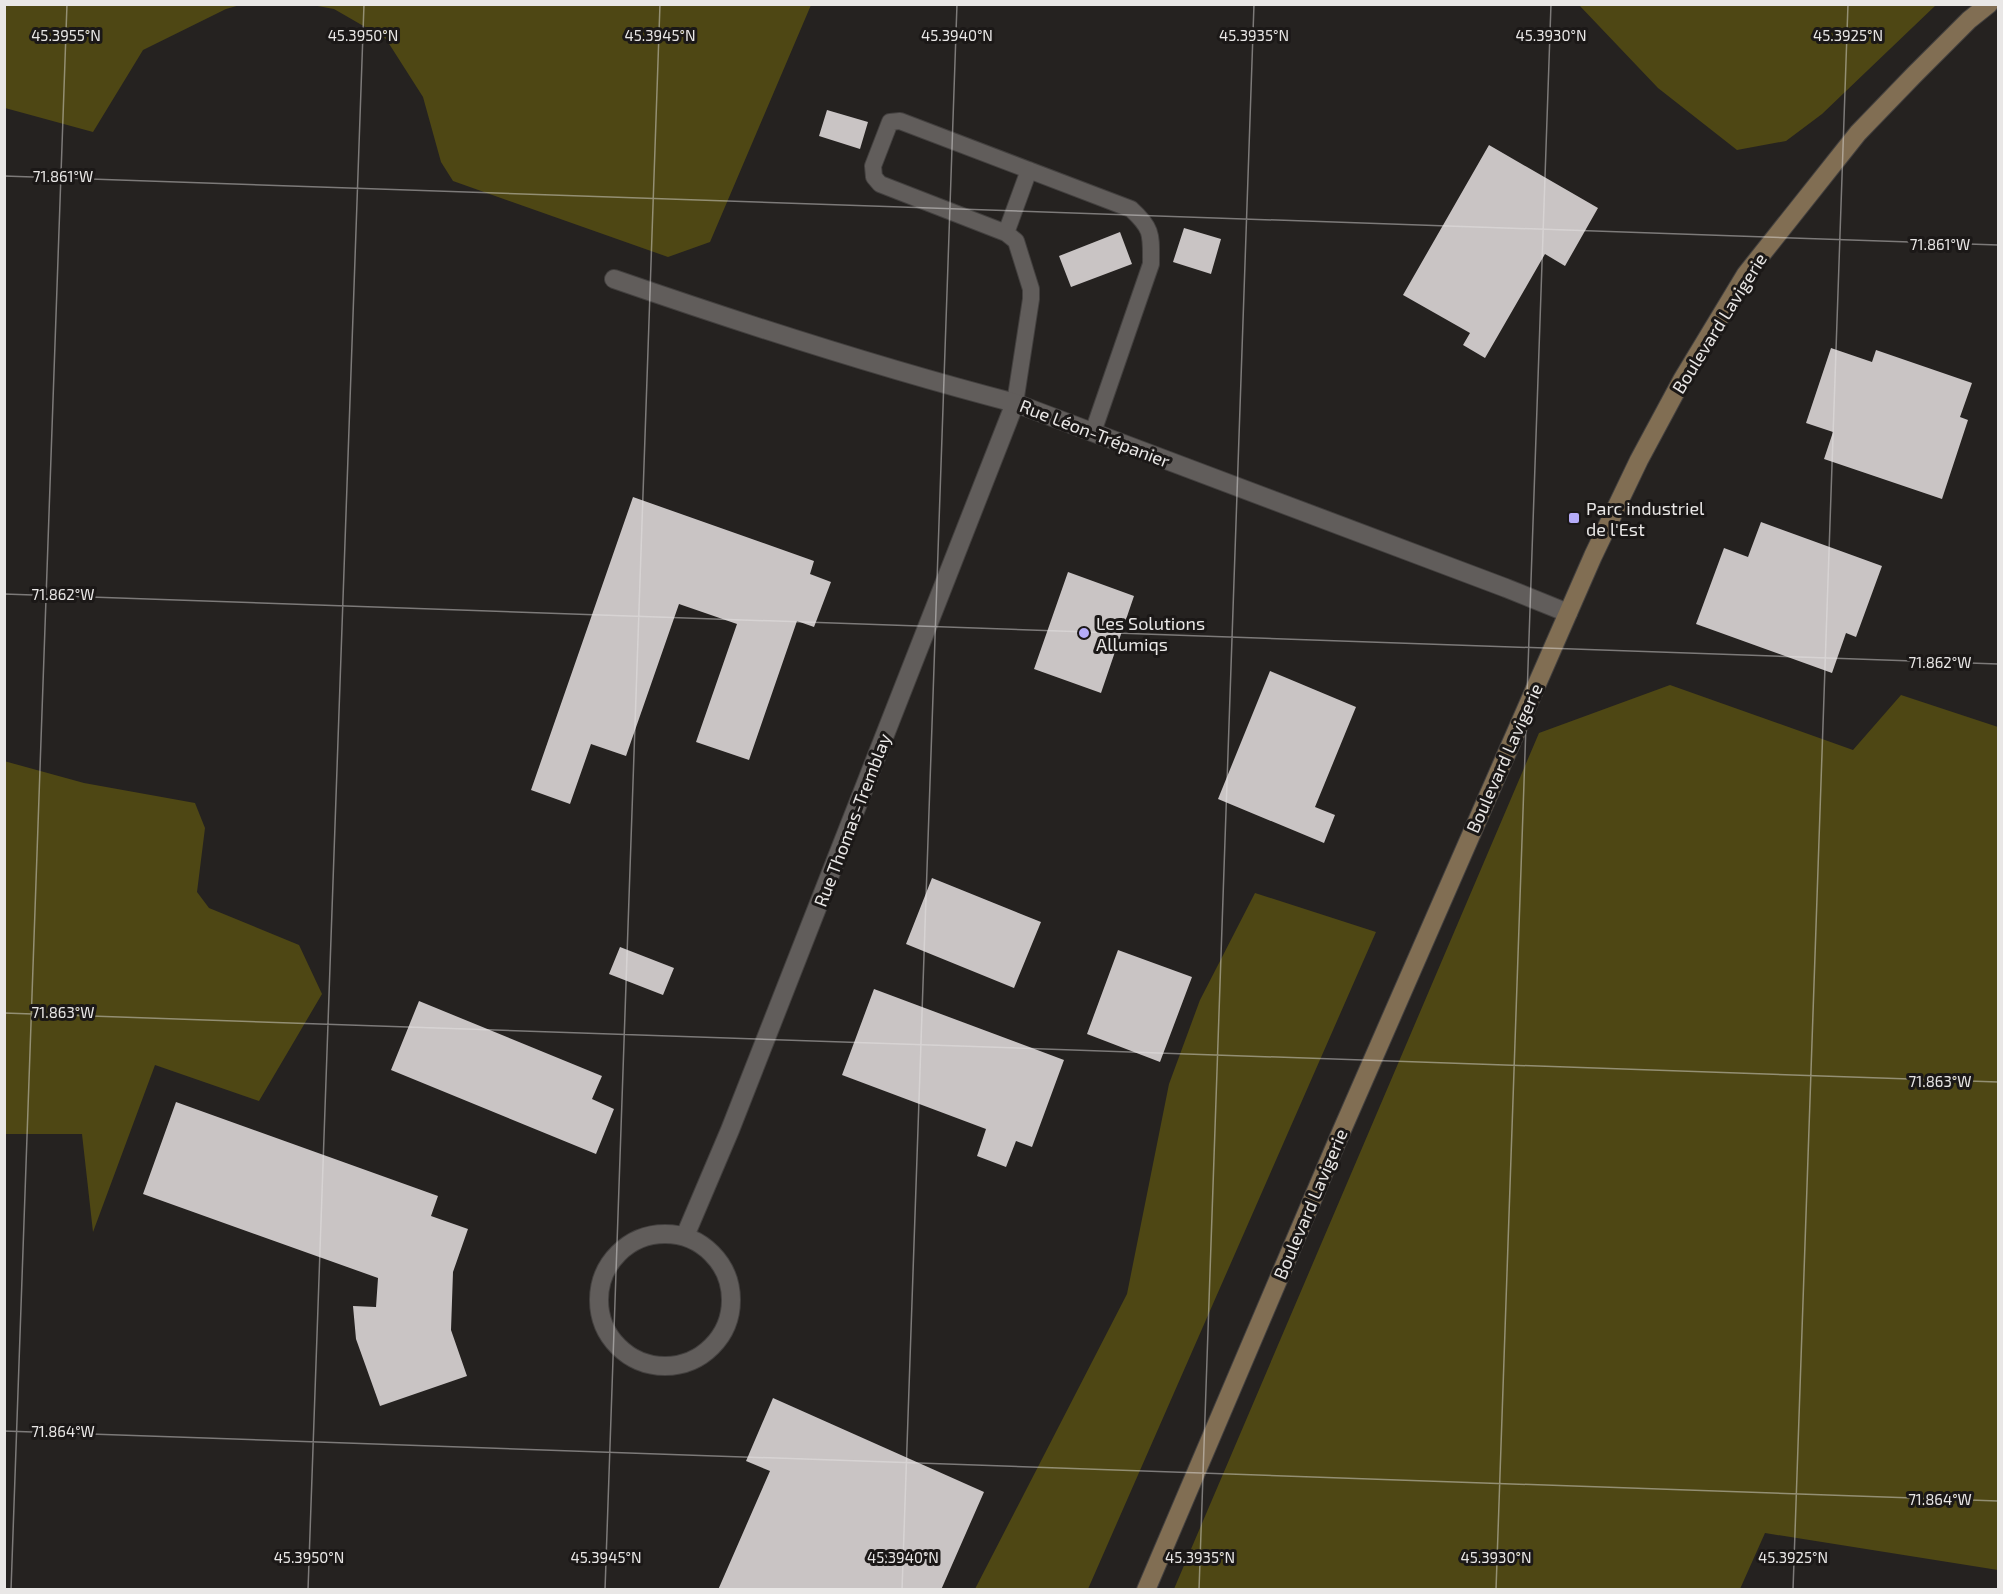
<svg xmlns="http://www.w3.org/2000/svg" width="2003" height="1594" font-family="'Exo 2',sans-serif">
	<style>
		.green { fill: #4e4714 }
		.building { fill: #c9c4c4 }
		.lines { fill: none; stroke-linecap: round; stroke-linejoin: round }
		.lane-casing { stroke: #43403f; stroke-width: 18 }
		.street-casing { stroke: #43403f; stroke-width: 20 }
		.secondary-casing { stroke: #43403f; stroke-width: 20 }
		.lane { stroke: #615d5b; stroke-width: 16 }
		.street { stroke: #615d5b; stroke-width: 18 }
		.secondary { stroke: #816e53; stroke-width: 18 }
		.ticks { fill: none; stroke: #e9e7e6; stroke-width: 1.5; stroke-opacity: 0.45 }
		.poi-dot { fill: #b5acf8; stroke: #1b1817; stroke-width: 2 }
		.labels { text-anchor: middle; dominant-baseline: central; stroke-width: 6; stroke-linejoin: round; paint-order: stroke }
		.street-label { font-size: 18px; fill: #e9e7e6; stroke: #1b1817 }
		.poi-label { font-size: 18px; fill: #e9e7e6; stroke: #1b1817; text-anchor: start }
		.ticks-label { font-size: 15px; text-anchor: middle; fill: #e9e7e6; stroke: #1b1817; stroke-width: 6; stroke-linejoin: round; paint-order: stroke }
	</style>
	<rect width="100%" height="100%" fill="#252220"/>
	<!-- green -->
	<path class="green" d="M 4,5 L 5,4 L 240,5 L 226,9 L 143,50 L 93,132 L 5,108 Z
		M 312,5 L 811,5 L 710,242 L 668,257 L 453,181 L 441,162 L 423,97 L 386,39 L 334,9 Z
		M 1579,5 L 1936,5 L 1822,114 L 1786,141 L 1737,150 L 1658,88 Z
		M 1670,685 L 1853,750 L 1901,695 L 1998,727 L 1998,1570 L 1765,1533 L 1740,1589 L 1174,1589 L 1539,733 Z
		M 4,761 L 84,783 L 195,803 L 205,828 L 197,892 L 209,908 L 299,945 L 322,994 L 259,1101 L 155,1065 L 93,1232 L 82,1134 L 5,1134 Z
		M 1255,893 L 1376,932 L 1088,1589 L 975,1589 L 1127,1294 L 1169,1084 L 1200,1000 Z"/>
	<!-- building -->
	<path class="building" d="M 827,110 L 868,122 L 860,149 L 819,136 Z
		M 1489,145 L 1598,208 L 1565,266 L 1545,254 L 1485,358 L 1463,345 L 1470,333 L 1403,295 Z
		M 1184,228 L 1221,239 L 1211,274 L 1173,262 Z
		M 1120,232 L 1132,264 L 1071,287 L 1059,256 Z
		M 1831,348 L 1872,362 L 1876,350 L 1972,383 L 1960,417 L 1968,420 L 1942,499 L 1824,459 L 1833,432 L 1806,423 Z
		M 633,497 L 814,561 L 810,574 L 831,582 L 814,627 L 797,621 L 749,760 L 696,742 L 737,624 L 679,604 L 626,756 L 591,744 L 570,804 L 531,790 Z
		M 1761,522 L 1882,566 L 1856,637 L 1846,633 L 1832,673 L 1696,624 L 1724,548 L 1748,557 Z
		M 1068,572 L 1134,596 L 1101,693 L 1034,669 Z
		M 1270,671 L 1356,707 L 1315,807 L 1335,815 L 1324,843 L 1218,799 Z
		M 932,878 L 1041,922 L 1014,988 L 906,944 Z
		M 620,947 L 674,968 L 663,995 L 609,974 Z
		M 1118,950 L 1192,977 L 1160,1062 L 1087,1034 Z
		M 874,989 L 1064,1060 L 1032,1147 L 1016,1141 L 1006,1167 L 977,1156 L 986,1129 L 842,1075 Z
		M 419,1001 L 602,1076 L 592,1099 L 614,1109 L 596,1154 L 391,1070 Z
		M 176,1102 L 438,1196 L 431,1216 L 468,1229 L 453,1272 L 451,1330 L 467,1376 L 380,1406 L 356,1339 L 353,1306 L 376,1307 L 378,1278 L 143,1194 Z
		M 773,1398 L 984,1492 L 941,1590 L 718,1590 L 770,1471 L 746,1461 Z"/>
	<g class="lines">
		<defs>
			<path id="lane" d="M 1006,233 L 1029,170
				M 1015,403 L 1031,299 L 1031,289 L 1016,241 L 1006,233 L 880,184 L 874,177 L 873,166 L 890,122 L 900,121 L 1131,209 C 1153,229 1151,235 1151,264 L 1093,432"/>
			<path id="street" d="M 614,279 C 747,325 880,368 1015,403 L 1506,588 L 1568,613
				M599 1300a66 66 0 1 1 132 0a66 66 0 1 1-132 0Z
				M 685,1236 L 730,1130 L 1015,403"/>
			<path id="secondary" d="M 1146,1590 L 1342,1130 L 1593,556 L 1639,460 L 1682,380 L 1746,274 L 1858,133 L 1914,75 L 1969,20 L 1989,4"/>
		</defs>
		<!-- lane casing -->
		<use href="#lane" class="lane-casing"/>
		<!-- street casing -->
		<use href="#street" class="street-casing"/>
		<!-- secondary casing -->
		<use href="#secondary" class="secondary-casing"/>
		<!-- lane -->
		<use href="#lane" class="lane"/>
		<!-- street -->
		<use href="#street" class="street"/>
		<!-- secondary -->
		<use href="#secondary" class="secondary"/>
	</g>
	<!-- ticks -->
	<path class="ticks" d="M 4,176 L 1998,245M 4,594 L 1998,664M 4,1013 L 1998,1082M 4,1431 L 1998,1501M 11,1590 L 67,4M 308,1590 L 364,4M 605,1590 L 660,4M 902,1590 L 957,4M 1199,1590 L 1254,4M 1496,1590 L 1551,4M 1793,1590 L 1848,4"/>
	<!-- markers -->
	<g class="poi-dot">
		<rect x="1568" y="512" width="12" height="12" rx="3"/>
		<circle cx="1084" cy="633" r="6"/>
	</g>
	<g class="labels">
		<!-- street labels -->
		<g class="street-label">
			<text transform="translate(1719 323) rotate(-58)">Boulevard Lavigerie</text>
			<text transform="translate(1095 433) rotate(21)">Rue Léon-Trépanier</text>
			<text transform="translate(1504 758) rotate(-66)">Boulevard Lavigerie</text>
			<text transform="translate(852 820) rotate(-69)">Rue Thomas-Tremblay</text>
			<text transform="translate(1310 1204) rotate(-67)">Boulevard Lavigerie</text>
		</g>
		<!-- poi labels -->
		<g class="poi-label">
			<text x="1586" y="508">Parc industriel<tspan x="1586" dy="21">de l'Est</tspan></text>
			<text x="1096" y="623">Les Solutions<tspan x="1096" dy="21">Allumiqs</tspan></text>
		</g>
	</g>
	<g class="ticks-label">
		<text x="66" y="41">45.3955°N</text>
		<text x="363" y="41">45.3950°N</text>
		<text x="660" y="41">45.3945°N</text>
		<text x="957" y="41">45.3940°N</text>
		<text x="1254" y="41">45.3935°N</text>
		<text x="1551" y="41">45.3930°N</text>
		<text x="1848" y="41">45.3925°N</text>
		<text x="63" y="182">71.861°W</text>
		<text x="1940" y="250">71.861°W</text>
		<text x="63" y="600">71.862°W</text>
		<text x="1940" y="668">71.862°W</text>
		<text x="63" y="1018">71.863°W</text>
		<text x="1940" y="1087">71.863°W</text>
		<text x="63" y="1437">71.864°W</text>
		<text x="1940" y="1505">71.864°W</text>
		<text x="309" y="1563">45.3950°N</text>
		<text x="606" y="1563">45.3945°N</text>
		<text x="903" y="1563">45.3940°N</text>
		<text x="1200" y="1563">45.3935°N</text>
		<text x="1496" y="1563">45.3930°N</text>
		<text x="1793" y="1563">45.3925°N</text>
	</g>
	<!-- border -->
	<rect width="2003" height="1594" fill="none" stroke="#e9e7e6" stroke-width="12"/>
</svg>
